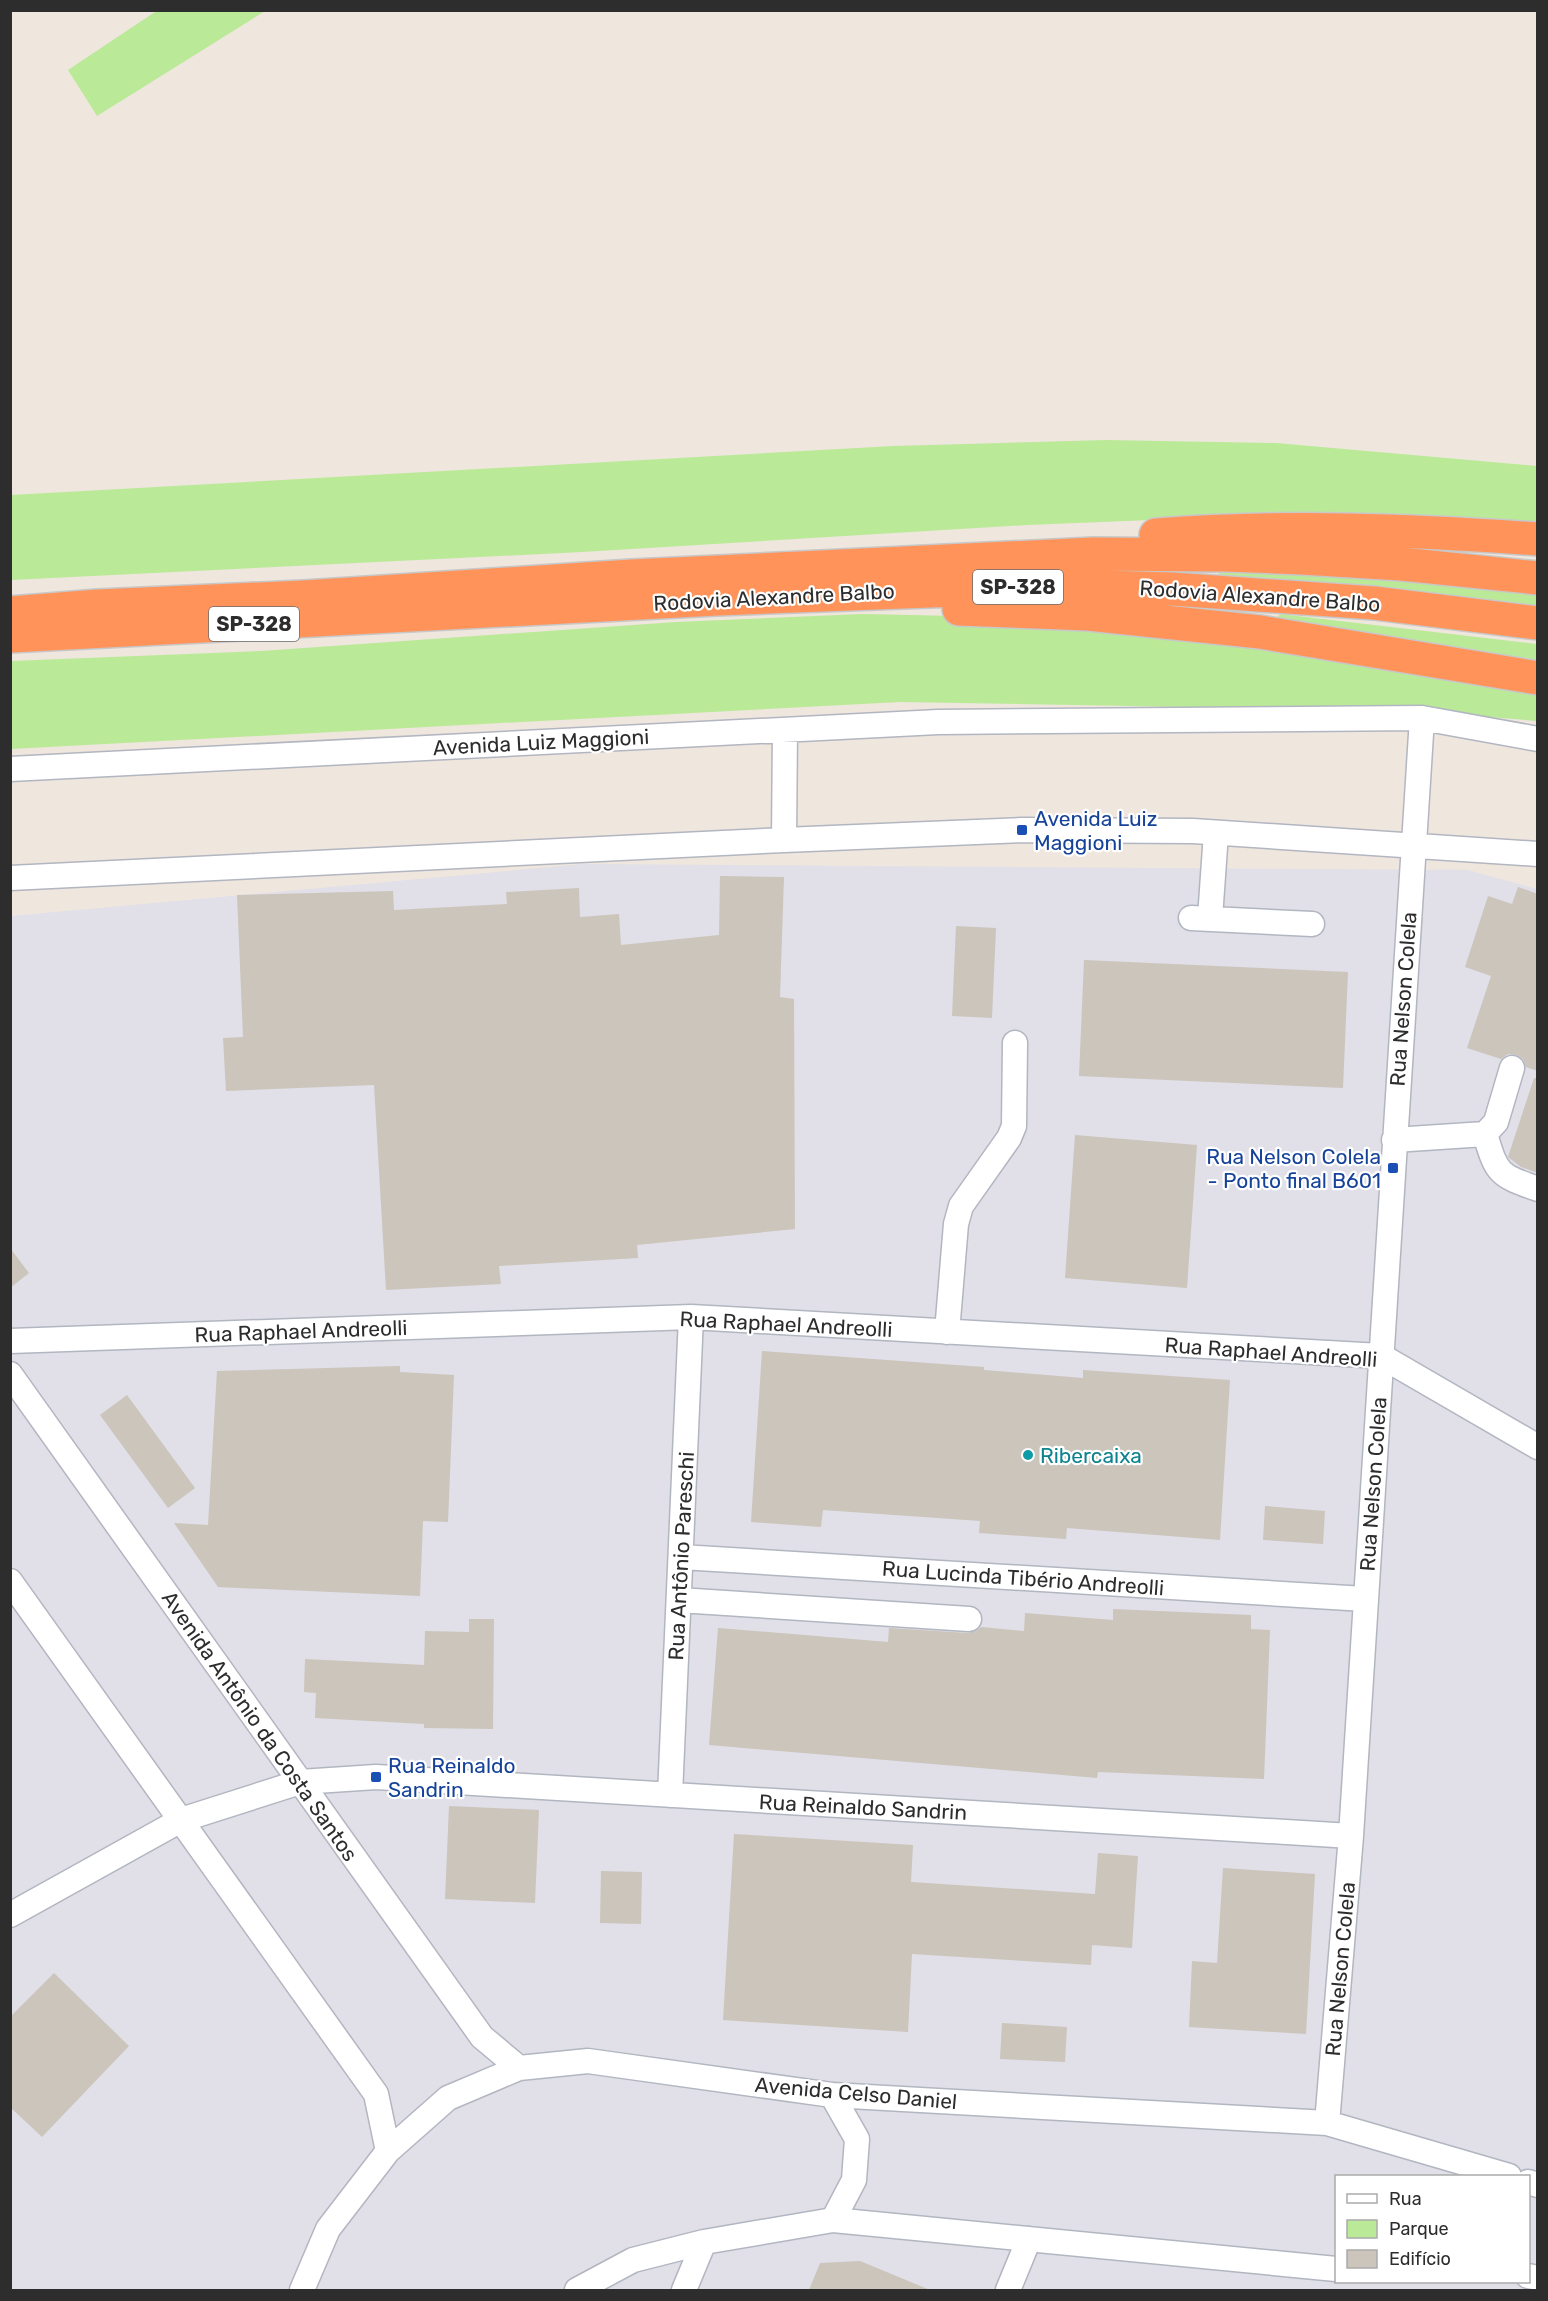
<svg xmlns="http://www.w3.org/2000/svg" width="1548" height="2301" font-family="Rubik,sans-serif">
	<style>
		.industrial { fill: #e1dfe7; fill-rule: evenodd }
		.green { fill: #baea97 }
		.building { fill: #cbc5bc }
		.lines { fill: none; stroke-linecap: round; stroke-linejoin: round }
		.minor-casing { stroke: #b2b6c1; stroke-width: 27 }
		.highway-casing { stroke: #c8c8c8; stroke-width: 36 }
		.minor { stroke: #fff; stroke-width: 24 }
		.highway { stroke: #ff9359; stroke-width: 33 }
		.transit-dot { fill: #1a4fb4; stroke: #fff; stroke-width: 2 }
		.culture-dot { fill: #0f9aa8; stroke: #fff; stroke-width: 2 }
		.labels { text-anchor: middle; dominant-baseline: central; stroke-width: 4.5; stroke-linejoin: round; paint-order: stroke }
		.shield { fill: #fff; stroke: #6c6c6c; stroke-width: 1.5 }
		.shield-label { font-size: 20px; font-weight: bold; fill: #2d2d2d }
		.street-label { font-size: 21px; fill: #2d2d2d; stroke: #fff }
		.transit-label { font-size: 21px; fill: #164399; stroke: #fff; text-anchor: start }
		.culture-label { font-size: 21px; fill: #0d838f; stroke: #fff; text-anchor: start }
	</style>
	<rect width="100%" height="100%" fill="#efe6de"/>
	<!-- industrial -->
	<path class="industrial" d="M 583,864 L 1468,870 L 1537,889 L 1537,2290 L 11,2290 L 11,916 ZM 1336,2176 L 1528,2176 L 1528,2282 L 1336,2282 Z"/>
	<!-- green -->
	<path class="green" d="M 158,10 L 265,11 L 97,116 L 68,70 Z
		M 1106,440 L 1276,443 L 1537,466 L 1537,527 L 1251,516 L 1027,525 L 582,552 L 11,580 L 11,495 L 893,446 Z
		M 1220,564 L 1537,588 L 1537,610 L 1218,580 Z
		M 862,614 L 1004,617 L 1112,625 L 1538,690 L 1537,721 L 1415,711 L 900,702 L 11,749 L 11,661 L 261,651 L 676,622 Z
		M 1280,614 L 1537,644 L 1537,663 L 1276,619 Z"/>
	<!-- building -->
	<path class="building" d="M 720,876 L 784,877 L 780,997 L 794,999 L 795,1229 L 637,1245 L 638,1258 L 499,1266 L 501,1284 L 386,1290 L 374,1085 L 226,1091 L 223,1038 L 243,1037 L 237,895 L 393,891 L 394,910 L 507,904 L 506,892 L 579,888 L 580,917 L 619,914 L 621,945 L 719,935 Z
		M 1518,887 L 1538,894 L 1538,1071 L 1526,1067 L 1523,1059 L 1517,1055 L 1508,1054 L 1501,1059 L 1467,1048 L 1491,976 L 1465,967 L 1488,896 L 1512,904 Z
		M 956,926 L 996,928 L 992,1018 L 952,1016 Z
		M 1084,960 L 1348,972 L 1343,1088 L 1079,1076 Z
		M 1534,1078 L 1538,1078 L 1538,1173 L 1521,1167 L 1508,1157 Z
		M 1075,1135 L 1197,1145 L 1187,1288 L 1065,1278 Z
		M 10,1248 L 29,1273 L 10,1288 Z
		M 762,1351 L 984,1367 L 984,1370 L 1083,1378 L 1083,1370 L 1230,1380 L 1220,1540 L 1067,1528 L 1066,1539 L 979,1533 L 980,1521 L 823,1510 L 821,1527 L 751,1522 Z
		M 400,1366 L 400,1372 L 454,1375 L 448,1522 L 423,1521 L 420,1596 L 218,1587 L 174,1523 L 208,1525 L 217,1371 Z
		M 127,1395 L 195,1488 L 168,1508 L 100,1415 Z
		M 1265,1506 L 1325,1511 L 1323,1544 L 1263,1540 Z
		M 1113,1609 L 1251,1615 L 1251,1629 L 1270,1630 L 1264,1779 L 1098,1772 L 1097,1778 L 709,1745 L 718,1628 L 888,1642 L 889,1628 L 968,1633 L 976,1631 L 981,1627 L 1024,1631 L 1025,1613 L 1113,1620 Z
		M 469,1619 L 494,1619 L 493,1729 L 424,1728 L 424,1724 L 315,1718 L 316,1693 L 304,1692 L 305,1659 L 424,1665 L 425,1631 L 469,1632 Z
		M 449,1806 L 539,1810 L 535,1903 L 445,1899 Z
		M 734,1834 L 913,1845 L 911,1882 L 1095,1894 L 1098,1853 L 1138,1856 L 1132,1948 L 1092,1945 L 1091,1965 L 912,1954 L 908,2032 L 723,2020 Z
		M 1223,1868 L 1315,1874 L 1306,2034 L 1189,2027 L 1192,1961 L 1217,1963 Z
		M 601,1871 L 642,1872 L 641,1924 L 600,1923 Z
		M 54,1973 L 129,2046 L 42,2137 L 10,2107 L 10,2017 Z
		M 1002,2023 L 1067,2027 L 1065,2062 L 1000,2059 Z
		M 860,2261 L 930,2290 L 809,2290 L 820,2263 Z"/>
	<g class="lines">
		<defs>
			<path id="minor" d="M 10,769 L 938,722 L 1422,718 L 1538,739
				M 784,840 L 785,730
				M 10,878 L 784,840 L 1022,830 L 1193,831 L 1538,854
				M 1191,918 L 1312,924
				M 1210,918 L 1216,833
				M 1485,1134 C 1497,1174 1498,1175 1538,1189
				M 1394,1140 L 1485,1134 L 1496,1122 L 1512,1068
				M 947,1332 L 956,1224 L 961,1206 L 1009,1138 L 1014,1126 L 1015,1043
				M 10,1341 L 691,1317 L 1381,1356 L 1538,1447
				M 10,1374 L 482,2037 L 519,2068
				M 681,1557 L 1365,1599
				M 10,1581 L 376,2094 L 388,2151
				M 679,1600 L 969,1619
				M 670,1795 L 691,1317
				M 10,1915 L 181,1820 L 300,1782 L 376,1777 L 1351,1836
				M 832,2095 L 857,2139 L 854,2180 L 833,2220
				M 1327,2123 L 1351,1836 L 1422,718
				M 1528,2182 L 1538,2185
				M 1528,2276 L 1538,2278
				M 302,2290 L 328,2229 L 388,2151 L 448,2098 L 519,2068 L 588,2061 L 832,2095 L 1327,2123 L 1509,2176
				M 577,2290 L 633,2260 L 704,2242 L 833,2220 L 1336,2269
				M 684,2290 L 704,2242
				M 1008,2290 L 1029,2239"/>
			<path id="highway" d="M 1156,535 C 1283,525 1410,530 1538,539
				M 959,609 L 1088,614 L 1260,632 L 1538,678
				M 10,613 L 98,606 L 303,597 L 632,576 L 1093,554 L 1225,555 L 1301,558 L 1401,564 L 1538,578
				M 10,636 L 717,599 L 1067,586 L 1172,589 L 1374,603 L 1538,623"/>
		</defs>
		<!-- minor casing -->
		<use href="#minor" class="minor-casing"/>
		<!-- highway casing -->
		<use href="#highway" class="highway-casing"/>
		<!-- minor -->
		<use href="#minor" class="minor"/>
		<!-- highway -->
		<use href="#highway" class="highway"/>
	</g>
	<!-- markers -->
	<g class="transit-dot">
		<rect x="1016" y="824" width="12" height="12" rx="3"/>
		<rect x="1387" y="1162" width="12" height="12" rx="3"/>
		<rect x="370" y="1771" width="12" height="12" rx="3"/>
	</g>
	<circle class="culture-dot" cx="1028" cy="1455" r="6"/>
	<g class="labels">
		<!-- shield labels -->
		<g class="shield">
			<rect x="973" y="570" width="90" height="34" rx="4.5"/>
			<rect x="209" y="607" width="90" height="34" rx="4.5"/>
		</g>
		<g class="shield-label">
			<text x="1018" y="587">SP-328</text>
			<text x="254" y="624">SP-328</text>
		</g>
		<!-- street labels -->
		<g class="street-label">
			<text transform="translate(1260 596) rotate(4)">Rodovia Alexandre Balbo</text>
			<text transform="translate(774 597) rotate(-3)">Rodovia Alexandre Balbo</text>
			<text transform="translate(541 742) rotate(-3)">Avenida Luiz Maggioni</text>
			<text transform="translate(1403 999) rotate(-86)">Rua Nelson Colela</text>
			<text transform="translate(786 1324) rotate(3)">Rua Raphael Andreolli</text>
			<text transform="translate(301 1331) rotate(-2)">Rua Raphael Andreolli</text>
			<text transform="translate(1271 1352) rotate(4)">Rua Raphael Andreolli</text>
			<text transform="translate(1373 1484) rotate(-86)">Rua Nelson Colela</text>
			<text transform="translate(681 1556) rotate(-87)">Rua Antônio Pareschi</text>
			<text transform="translate(1023 1578) rotate(4)">Rua Lucinda Tibério Andreolli</text>
			<text transform="translate(260 1726) rotate(55)">Avenida Antônio da Costa Santos</text>
			<text transform="translate(863 1807) rotate(3)">Rua Reinaldo Sandrin</text>
			<text transform="translate(1340 1969) rotate(-85)">Rua Nelson Colela</text>
			<text transform="translate(856 2093) rotate(5)">Avenida Celso Daniel</text>
		</g>
		<!-- transit labels -->
		<g class="transit-label">
			<text x="1034" y="818">Avenida Luiz<tspan x="1034" dy="24">Maggioni</tspan></text>
			<text x="1381" y="1156" text-anchor="end">Rua Nelson Colela<tspan x="1381" dy="24">- Ponto final B601</tspan></text>
			<text x="388" y="1765">Rua Reinaldo<tspan x="388" dy="24">Sandrin</tspan></text>
		</g>
		<!-- culture labels -->
		<g class="culture-label">
			<text x="1040" y="1455">Ribercaixa</text>
		</g>
	</g>
	<!-- border -->
	<rect width="1548" height="2301" fill="none" stroke="#2d2d2d" stroke-width="24"/>
	<!-- legend -->
	<rect x="1335" y="2175" width="195" height="108" fill="#ffffff" stroke="#ababab" stroke-width="1.5"/>
	<rect x="1347" y="2194" width="30" height="9" fill="#ffffff" stroke="#ababab" stroke-width="1.5"/>
	<text x="1389" y="2205" font-size="18" fill="#2d2d2d">Rua</text>
	<rect x="1347" y="2220" width="30" height="18" fill="#baea97" stroke="#ababab" stroke-width="1.5"/>
	<text x="1389" y="2235" font-size="18" fill="#2d2d2d">Parque</text>
	<rect x="1347" y="2250" width="30" height="18" fill="#cbc5bc" stroke="#ababab" stroke-width="1.5"/>
	<text x="1389" y="2265" font-size="18" fill="#2d2d2d">Edifício</text>
</svg>
